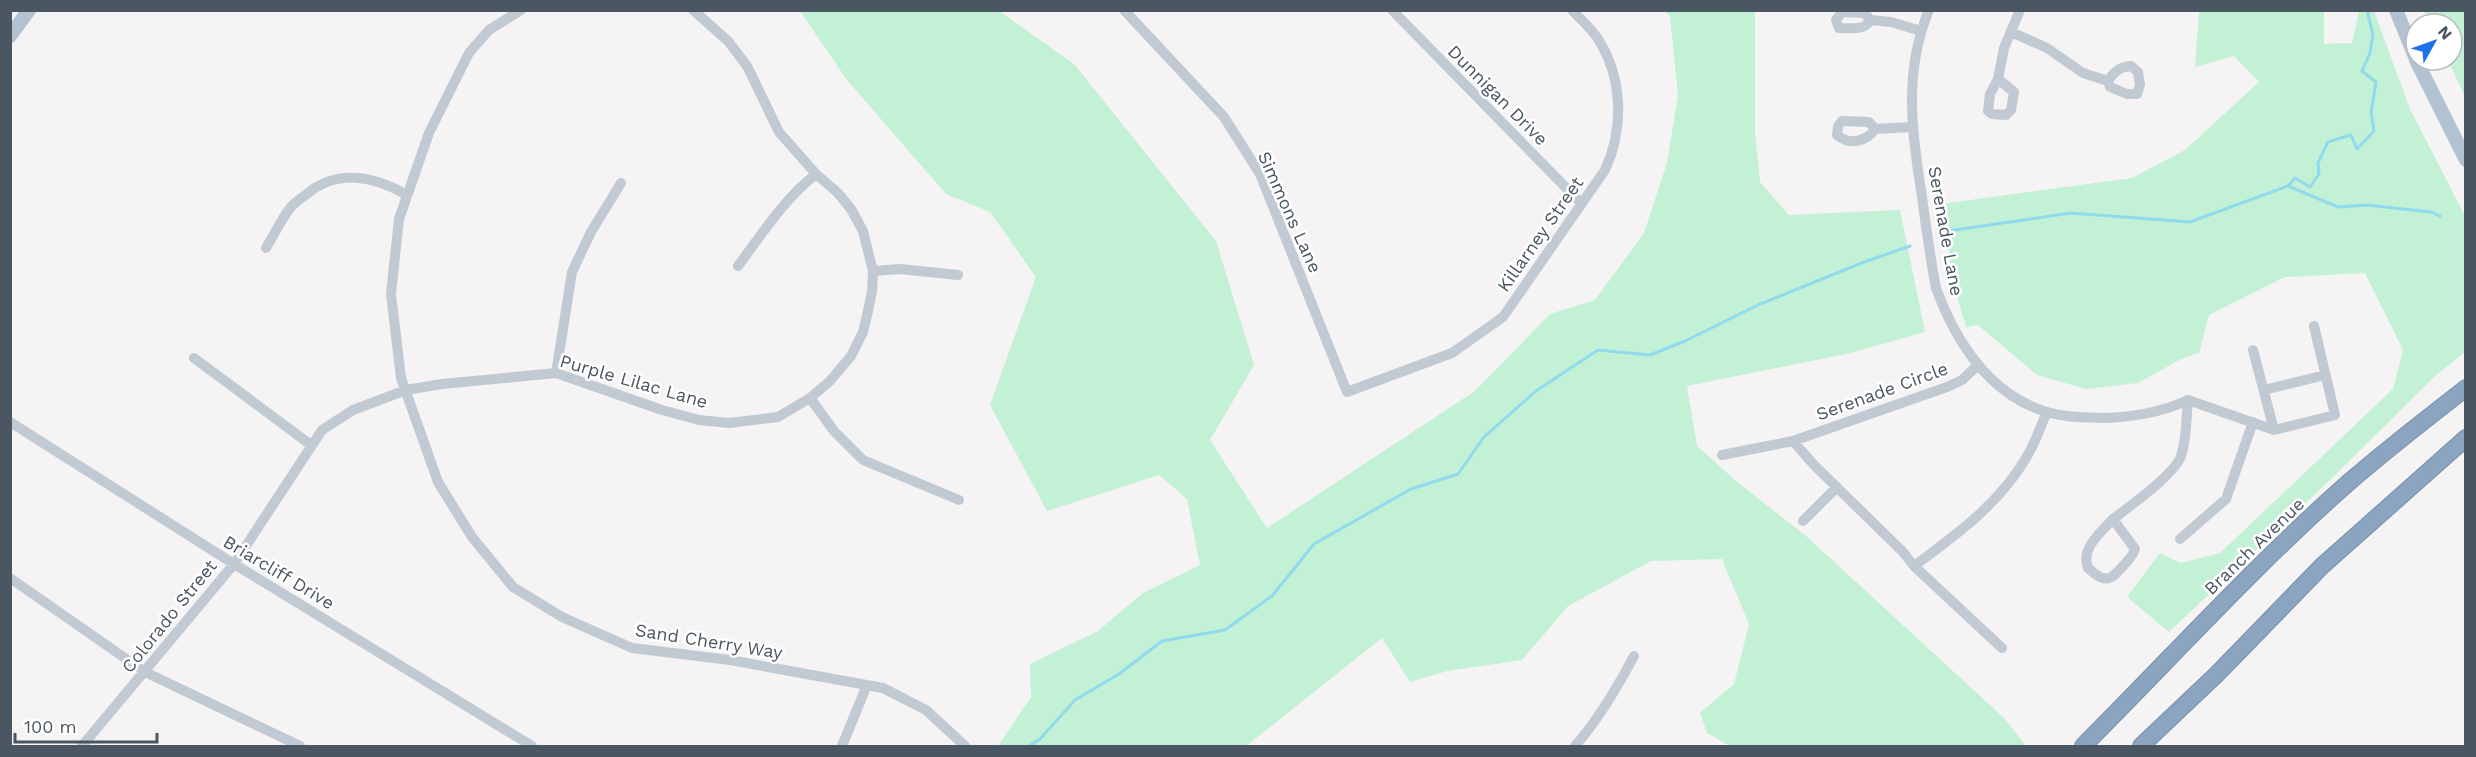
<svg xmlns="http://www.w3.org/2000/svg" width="2476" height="757" font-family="'Work Sans',sans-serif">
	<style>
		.green { fill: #c3f1d5 }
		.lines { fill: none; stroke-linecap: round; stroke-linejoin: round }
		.stream { stroke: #90daee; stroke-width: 3 }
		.highway-casing { stroke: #7690ad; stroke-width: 18 }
		.minor { stroke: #c1cad2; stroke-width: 10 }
		.major { stroke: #b3c2d1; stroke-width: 14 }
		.highway { stroke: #8ba5c1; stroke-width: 16 }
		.labels { text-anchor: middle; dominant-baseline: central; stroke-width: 5; stroke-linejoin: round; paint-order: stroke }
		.street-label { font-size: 18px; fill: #4a5661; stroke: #fff }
	</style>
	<rect width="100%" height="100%" fill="#f5f3f3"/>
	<!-- green -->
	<path class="green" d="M 800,11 L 999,11 L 1074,64 L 1216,241 L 1254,365 L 1210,440 L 1267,528 L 1475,391 L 1550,314 L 1595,300 L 1644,233 L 1667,163 L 1678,95 L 1670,17 L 1665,11 L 1755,11 L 1755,131 L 1760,182 L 1789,215 L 1900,210 L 1925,332 L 1846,354 L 1687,386 L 1697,446 L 1736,481 L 1806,536 L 2004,718 L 2026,746 L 1730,746 L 1707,733 L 1700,713 L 1734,684 L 1749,624 L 1722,559 L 1651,561 L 1568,606 L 1522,660 L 1447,671 L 1410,682 L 1382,638 L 1246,746 L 998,746 L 1031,697 L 1030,664 L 1098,631 L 1143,593 L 1200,565 L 1187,499 L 1159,475 L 1047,511 L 990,405 L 1036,277 L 990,212 L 946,194 L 847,80 Z
		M 2199,11 L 2324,11 L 2324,44 L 2352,43 L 2359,11 L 2374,11 L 2410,109 L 2465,216 L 2466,351 L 2433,378 L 2330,480 L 2169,632 L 2127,597 L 2160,553 L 2181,563 L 2220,553 L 2393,389 L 2403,350 L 2365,273 L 2285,277 L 2209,315 L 2199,353 L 2181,359 L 2138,383 L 2086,389 L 2037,375 L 1978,325 L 1966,327 L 1954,285 L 1941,204 L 2132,178 L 2185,150 L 2259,82 L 2234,56 L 2195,67 Z
		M 2424,11 L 2465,11 L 2465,97 L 2448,60 L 2452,60 L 2452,24 L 2430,24 Z"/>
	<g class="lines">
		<!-- stream -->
		<path class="stream" d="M 2288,186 L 2295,178 L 2310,187 L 2319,174 L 2318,163 L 2328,142 L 2351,135 L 2357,149 L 2374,131 L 2371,113 L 2376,82 L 2362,71 L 2370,53 L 2373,35 L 2367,10
			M 1948,231 L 2071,213 L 2190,222 L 2288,186 L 2338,207 L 2367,205 L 2431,212 L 2440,216
			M 1029,746 L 1040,739 L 1075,700 L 1119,674 L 1162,641 L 1225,630 L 1272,596 L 1314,544 L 1411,489 L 1458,474 L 1484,437 L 1536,391 L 1598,350 L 1650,355 L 1685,341 L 1758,305 L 1864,262 L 1910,246"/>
		<defs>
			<path id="highway" d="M 2083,746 C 2171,658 2255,565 2348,483 C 2386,450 2426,419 2466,388
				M 2141,746 L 2217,674 L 2322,566 L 2466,438"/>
		</defs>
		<!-- highway casing -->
		<use href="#highway" class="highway-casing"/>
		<!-- minor -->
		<path class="minor" d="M 521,10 L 489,30 L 469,53 L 429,133 L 399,219 L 391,294 L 401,378 L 438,482 L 472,537 L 513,587 L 562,617 L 632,648 L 730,660 L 883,688 L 926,710 L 965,746
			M 1124,10 L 1224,117 L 1260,174 L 1347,392 L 1452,353 L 1503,317 L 1605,170 C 1624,129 1623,78 1598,39 C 1591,28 1581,20 1572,10
			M 1392,10 L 1581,203
			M 1929,10 C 1903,72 1912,133 1922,197 C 1926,227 1930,257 1936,288 C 1955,340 1988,393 2044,411 C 2061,417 2080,417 2098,418 C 2129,418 2160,413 2188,400
			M 1871,20 L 1864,13 L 1842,12 L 1836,20 L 1839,28 C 1852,28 1863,31 1871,20 L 1891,22 L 1921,31
			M 2011,32 L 2047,48 L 2083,73 L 2108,81 L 2110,87 L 2127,94 L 2137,94 L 2140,85 L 2138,72 L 2131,66 C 2119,67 2114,72 2108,81
			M 1998,79 L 2014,92 L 2011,110 L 2006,115 L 1992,114 L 1988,111 L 1990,94 L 1998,79 L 2004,48 L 2020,10
			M 1875,129 C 1867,141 1850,146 1837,135 L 1838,126 L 1842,121 L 1869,122 L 1875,129 L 1911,127
			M 266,248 C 274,235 281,220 290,208 C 295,202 302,198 308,193 C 340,168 375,177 407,195
			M 738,266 C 762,234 784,199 816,174
			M 873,271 L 900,269 L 958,275
			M 2253,350 L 2274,430
			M 194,358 L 311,445
			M 556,373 L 572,272 L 591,232 L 621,183
			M 2264,390 L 2325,375
			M 810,398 L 834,431 L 863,460 L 959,500
			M 2188,400 L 2274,430 L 2335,415 L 2314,326
			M 10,422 L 234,564 L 532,746
			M 1793,441 L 1814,465 L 1903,552 L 1914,566 L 2002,648
			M 1722,455 L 1793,441 L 1947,387 L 1962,380 L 1978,365
			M 2113,519 L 2135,549 C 2133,556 2128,560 2124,565 C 2110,581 2105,584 2088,568 C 2080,549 2101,532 2113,519 Z
			M 2113,519 C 2130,506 2175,474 2181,456 C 2187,438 2186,418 2188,400
			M 1803,521 L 1837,487
			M 2180,539 L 2226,499 L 2253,422
			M 1914,566 C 1956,535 1999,504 2026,458 C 2035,444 2040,427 2047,412
			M 10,578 L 145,672 L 300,746
			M 82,746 L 234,564 L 322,430 L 353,410 L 406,390 L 442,384 L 556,373 L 662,410 L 699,420 L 729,423 L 778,417 L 810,398 L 830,381 L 851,356 L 863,332 L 868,311 L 872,291 L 873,271 L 863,231 L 851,209 L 838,193 L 816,174 L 779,132 L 747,66 L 728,41 L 693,10
			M 842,746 L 867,685
			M 1575,746 C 1599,719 1617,688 1634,656"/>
		<!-- major -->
		<path class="major" d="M 2396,10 L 2416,59
			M 10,36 L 29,10
			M 2416,60 L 2466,160"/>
		<!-- highway -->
		<use href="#highway" class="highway"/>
	</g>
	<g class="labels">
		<!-- street labels -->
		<g class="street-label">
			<text transform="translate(1498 95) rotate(45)">Dunnigan Drive</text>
			<text transform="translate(1290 212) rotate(66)">Simmons Lane</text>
			<text transform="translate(1946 231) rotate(80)">Serenade Lane</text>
			<text transform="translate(1540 234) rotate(-55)">Killarney Street</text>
			<text transform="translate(634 381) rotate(16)">Purple Lilac Lane</text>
			<text transform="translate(1882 391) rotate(-20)">Serenade Circle</text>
			<text transform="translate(2254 546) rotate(-44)">Branch Avenue</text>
			<text transform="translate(279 572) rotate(31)">Briarcliff Drive</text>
			<text transform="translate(169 616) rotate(-51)">Colorado Street</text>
			<text transform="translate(709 641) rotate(9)">Sand Cherry Way</text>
		</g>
	</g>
	<!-- border -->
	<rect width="2476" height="757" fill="none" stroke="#4a5661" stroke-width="24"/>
	<!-- north arrow -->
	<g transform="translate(2434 42) rotate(50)"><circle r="28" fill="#ffffff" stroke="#b7bbc0" stroke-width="1.5"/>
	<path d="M0-4.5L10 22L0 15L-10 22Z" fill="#1a73e8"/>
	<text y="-9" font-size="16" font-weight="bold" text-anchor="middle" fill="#4a5661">N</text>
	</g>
	<!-- scale -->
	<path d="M15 733v9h142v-9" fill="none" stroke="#4a5661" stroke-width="3"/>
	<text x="24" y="733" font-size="18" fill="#4a5661" stroke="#ffffff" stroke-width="4.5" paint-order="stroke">100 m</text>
</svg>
